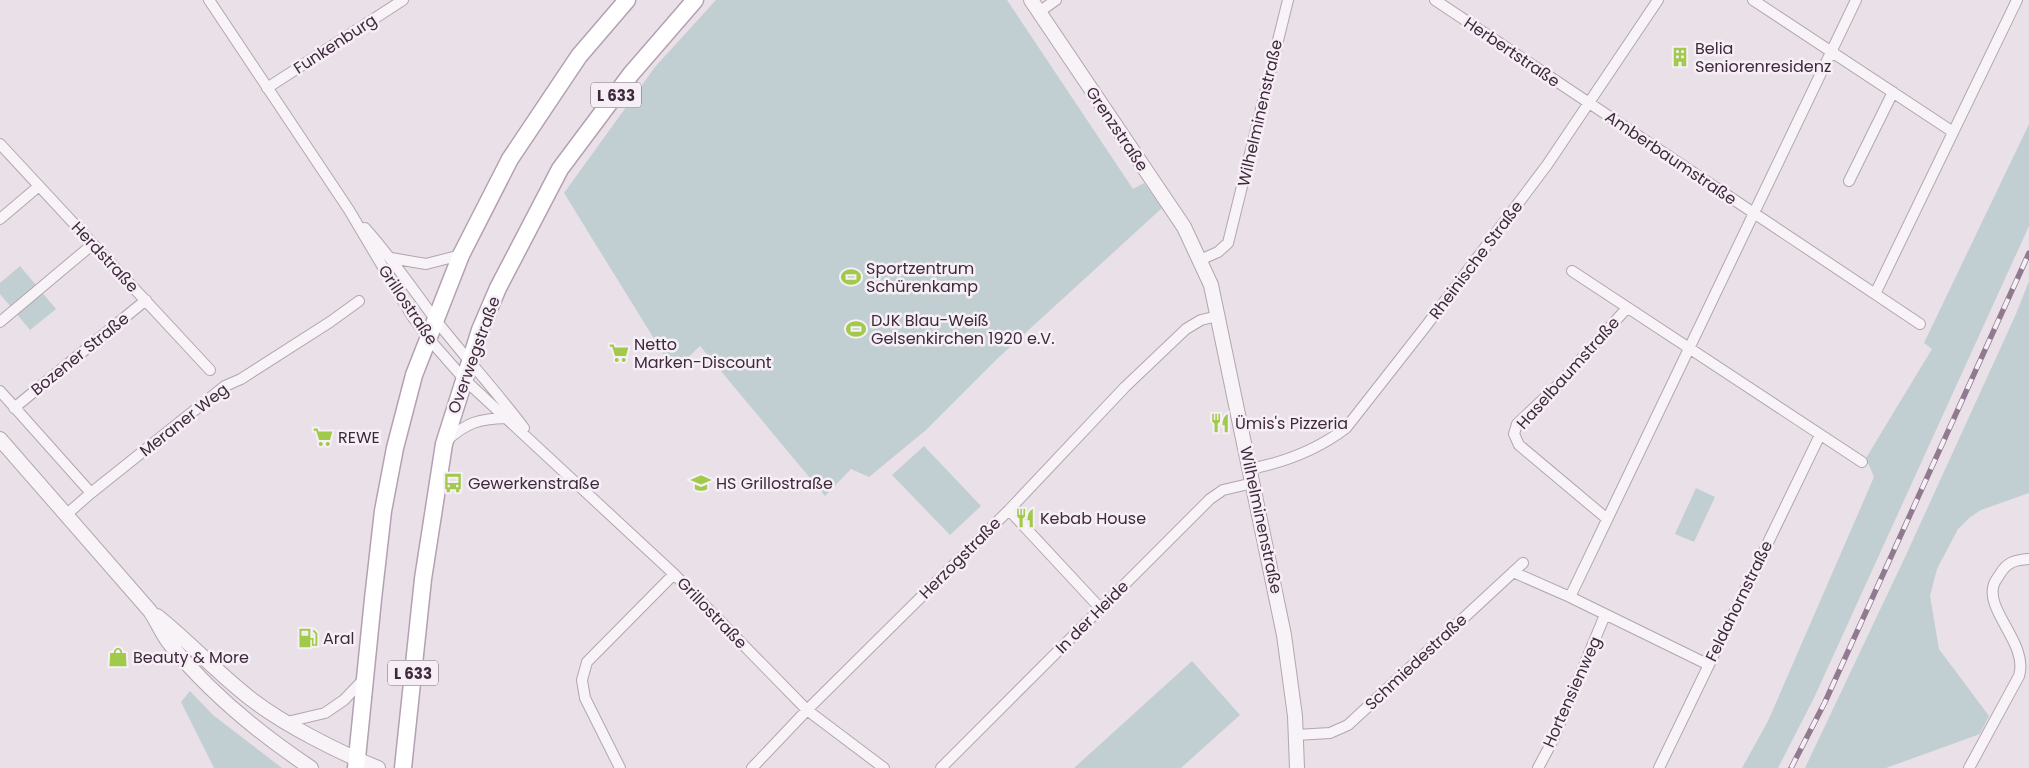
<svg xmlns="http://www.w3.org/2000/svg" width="2029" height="768" font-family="Poppins,sans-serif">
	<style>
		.green { fill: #c2cfd2 }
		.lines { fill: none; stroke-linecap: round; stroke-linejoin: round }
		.minor-casing { stroke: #b3a5b1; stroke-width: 12 }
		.tertiary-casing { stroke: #b3a5b1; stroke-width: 16 }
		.primary-casing { stroke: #b4a0b3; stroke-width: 19 }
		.minor { stroke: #f7f3f6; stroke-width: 10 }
		.tertiary { stroke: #f7f3f6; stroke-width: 14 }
		.primary { stroke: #fff; stroke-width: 16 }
		.rail-casing { stroke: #917a90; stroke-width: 5.5 }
		.rail { stroke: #f6f0f6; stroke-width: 4; stroke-dasharray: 11; stroke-linecap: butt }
		.labels { text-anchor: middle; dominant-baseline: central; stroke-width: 5; stroke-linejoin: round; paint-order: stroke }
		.shield { fill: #f6f0f6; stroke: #766574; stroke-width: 1 }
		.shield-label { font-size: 15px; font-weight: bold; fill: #3f293d }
		.street-label { font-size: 16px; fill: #3f293d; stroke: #f6f0f6 }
		.poi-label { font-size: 16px; fill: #3f293d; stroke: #f6f0f6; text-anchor: start }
	</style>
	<rect width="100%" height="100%" fill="#e9e0e8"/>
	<!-- green -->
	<path class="green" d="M 716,0 L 1007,0 L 1133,189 L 1144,183 L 1162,208 L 997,359 L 926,430 L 869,477 L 851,469 L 825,496 L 700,346 L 674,371 L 564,193 L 655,67 Z
		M 2029,124 L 2029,226 L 1814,698 L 1778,768 L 1742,768 L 1768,721 L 1874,477 L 1866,458 L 1932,349 L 1924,343 Z
		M 20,266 L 56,309 L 30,330 L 0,294 L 0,283 Z
		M 2029,281 L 2029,493 L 1981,510 L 1969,518 L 1958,529 L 1937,569 L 1930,596 L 1939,649 L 1989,716 L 1980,734 L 1886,768 L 1805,768 L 1906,555 L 2016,314 Z
		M 924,446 L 981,506 L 950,535 L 892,475 Z
		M 1696,488 L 1715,497 L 1694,542 L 1675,534 Z
		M 1192,661 L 1240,715 L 1181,768 L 1074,768 Z
		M 190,691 L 213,715 L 282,768 L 214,768 L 181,702 Z"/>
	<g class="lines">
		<defs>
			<path id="minor" d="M 209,0 L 349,210 L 412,316 L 429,339 L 465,380 L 674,574 L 807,710 L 884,768
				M 1435,0 L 1920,324
				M 1753,0 L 1953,132
				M 1039,12 L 1056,0
				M 267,88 L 403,0
				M 0,144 L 210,370
				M 1849,181 L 1893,92
				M 0,219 L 39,186
				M 365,228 C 391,257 412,288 435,319 C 464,356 496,391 524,428
				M 391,258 L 426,264 L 461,255
				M 1200,260 L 1218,252 L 1228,243 L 1288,0
				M 1572,271 L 1862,462
				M 1875,294 L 2017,0
				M 0,322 L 93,244
				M 0,391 L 91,493
				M 14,408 L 146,300
				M 446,441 C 468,422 478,419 506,418
				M 1250,469 C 1286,462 1317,450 1346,428 L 1426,326 L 1547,165 L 1658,0
				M 1009,510 L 1101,609
				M 67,514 L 91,493 L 225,386 L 241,379 L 330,322 L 359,301
				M 1606,518 L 1519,445 L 1514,434 L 1517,424 L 1555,388 L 1627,308
				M 1513,572 L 1570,597 L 1856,0
				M 1570,597 L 1709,665
				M 287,722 L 325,713 L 344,700 L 364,679
				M 1296,735 L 1330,733 L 1348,725 L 1523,563
				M 620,768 L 585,698 L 582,680 L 587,662 L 674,574
				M 752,768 L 807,710 L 1009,510 L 1125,387 L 1186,329 L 1201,320 L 1218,316
				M 941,768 L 1210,499 L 1223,490 L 1253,483
				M 1538,768 L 1553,740 L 1605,615
				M 1659,768 L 1820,435
				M 1969,768 L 2019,676 C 2029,644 1984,610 1994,584 C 1995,581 1998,577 2000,574 C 2007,562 2015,560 2029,559"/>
			<path id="tertiary" d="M 1031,0 L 1184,227 L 1211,285 L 1284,635 L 1295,716 L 1297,768
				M 0,439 L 150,611 C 157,621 162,634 170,644 C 209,692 260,734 311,768
				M 157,616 C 190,642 217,673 251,699 C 285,725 338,752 378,768"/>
			<path id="primary" d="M 356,768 L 373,599 L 383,511 L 395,448 L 414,375 L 461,255 L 510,159 L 579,56 L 627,0
				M 403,768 L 423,579 L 444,444 L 480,330 L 498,288 L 560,169 L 631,74 L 695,0"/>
		</defs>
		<!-- minor casing -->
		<use href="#minor" class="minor-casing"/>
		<!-- tertiary casing -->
		<use href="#tertiary" class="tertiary-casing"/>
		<!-- primary casing -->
		<use href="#primary" class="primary-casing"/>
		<!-- minor -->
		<use href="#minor" class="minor"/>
		<!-- tertiary -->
		<use href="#tertiary" class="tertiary"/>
		<!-- primary -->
		<use href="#primary" class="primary"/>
		<defs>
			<path id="rail" d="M 1791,768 L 1825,702 L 2029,253"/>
		</defs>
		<!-- rail casing -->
		<use href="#rail" class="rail-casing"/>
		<!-- rail -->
		<use href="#rail" class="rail"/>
	</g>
	<!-- icons -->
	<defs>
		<symbol id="building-bare" viewBox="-9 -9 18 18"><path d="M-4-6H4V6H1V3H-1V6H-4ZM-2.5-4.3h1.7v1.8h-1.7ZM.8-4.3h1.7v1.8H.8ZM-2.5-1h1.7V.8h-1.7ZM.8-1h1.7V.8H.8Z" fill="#a1c94a" stroke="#f6f0f6" stroke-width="2.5" paint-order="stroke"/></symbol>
		<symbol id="stadium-bare" viewBox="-9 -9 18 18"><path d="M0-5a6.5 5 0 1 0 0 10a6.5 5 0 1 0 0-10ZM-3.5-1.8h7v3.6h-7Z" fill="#a1c94a" stroke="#f6f0f6" stroke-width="2.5" paint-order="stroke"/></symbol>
		<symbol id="supermarket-bare" viewBox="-9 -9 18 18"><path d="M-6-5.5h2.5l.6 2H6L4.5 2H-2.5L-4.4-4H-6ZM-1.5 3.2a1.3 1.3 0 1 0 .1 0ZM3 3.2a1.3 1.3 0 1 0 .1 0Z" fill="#a1c94a" stroke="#f6f0f6" stroke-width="2.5" paint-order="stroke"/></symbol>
		<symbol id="restaurant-bare" viewBox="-9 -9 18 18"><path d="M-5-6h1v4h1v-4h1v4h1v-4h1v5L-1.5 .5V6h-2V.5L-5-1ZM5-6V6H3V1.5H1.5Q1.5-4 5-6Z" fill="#a1c94a" stroke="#f6f0f6" stroke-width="2.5" paint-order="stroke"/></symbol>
		<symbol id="bus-bare" viewBox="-9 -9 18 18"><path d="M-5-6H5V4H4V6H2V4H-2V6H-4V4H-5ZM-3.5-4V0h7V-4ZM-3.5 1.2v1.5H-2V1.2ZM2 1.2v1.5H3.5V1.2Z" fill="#a1c94a" stroke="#f6f0f6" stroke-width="2.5" paint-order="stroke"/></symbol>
		<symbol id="school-bare" viewBox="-9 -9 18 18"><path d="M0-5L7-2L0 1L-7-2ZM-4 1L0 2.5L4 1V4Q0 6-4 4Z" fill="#a1c94a" stroke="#f6f0f6" stroke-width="2.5" paint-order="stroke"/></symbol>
		<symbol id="fuel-bare" viewBox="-9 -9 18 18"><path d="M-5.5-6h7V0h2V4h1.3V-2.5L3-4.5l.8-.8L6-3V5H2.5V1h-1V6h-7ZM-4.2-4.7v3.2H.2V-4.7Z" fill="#a1c94a" stroke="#f6f0f6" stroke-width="2.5" paint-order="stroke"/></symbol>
		<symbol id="shop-bare" viewBox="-9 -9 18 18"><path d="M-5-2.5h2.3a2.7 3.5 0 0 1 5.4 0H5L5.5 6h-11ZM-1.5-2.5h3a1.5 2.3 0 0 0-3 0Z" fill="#a1c94a" stroke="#f6f0f6" stroke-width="2.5" paint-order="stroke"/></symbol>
	</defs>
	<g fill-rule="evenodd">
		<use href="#building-bare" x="1666" y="43" width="28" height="28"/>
		<use href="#stadium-bare" x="837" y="263" width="28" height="28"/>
		<use href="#stadium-bare" x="842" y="315" width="28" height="28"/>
		<use href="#supermarket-bare" x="605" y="339" width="28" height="28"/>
		<use href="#restaurant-bare" x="1206" y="409" width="28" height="28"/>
		<use href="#supermarket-bare" x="309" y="423" width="28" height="28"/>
		<use href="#bus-bare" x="439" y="469" width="28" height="28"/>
		<use href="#school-bare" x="687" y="469" width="28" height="28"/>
		<use href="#restaurant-bare" x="1011" y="504" width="28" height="28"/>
		<use href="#fuel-bare" x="294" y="624" width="28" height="28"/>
		<use href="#shop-bare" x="104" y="643" width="28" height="28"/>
	</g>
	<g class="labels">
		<!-- shield labels -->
		<g class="shield">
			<rect x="591" y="82.5" width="50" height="25" rx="4"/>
			<rect x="388" y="660.5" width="50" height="25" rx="4"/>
		</g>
		<g class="shield-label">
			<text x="616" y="95">L 633</text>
			<text x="413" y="673">L 633</text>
		</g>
		<!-- street labels -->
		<g class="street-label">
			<text transform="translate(335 44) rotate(-33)">Funkenburg</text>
			<text transform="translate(1512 52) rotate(34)">Herbertstraße</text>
			<text transform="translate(1260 113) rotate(-77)">Wilhelminenstraße</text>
			<text transform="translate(1117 129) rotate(56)">Grenzstraße</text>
			<text transform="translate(1671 158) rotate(34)">Amberbaumstraße</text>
			<text transform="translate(105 257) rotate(47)">Herdstraße</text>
			<text transform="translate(1476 260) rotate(-53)">Rheinische Straße</text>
			<text transform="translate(408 305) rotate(56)">Grillostraße</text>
			<text transform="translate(80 354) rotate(-39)">Bozener Straße</text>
			<text transform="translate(474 355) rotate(-70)">Overwegstraße</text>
			<text transform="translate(1568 373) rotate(-48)">Haselbaumstraße</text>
			<text transform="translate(184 420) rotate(-38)">Meraner Weg</text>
			<text transform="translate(1261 520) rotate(78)">Wilhelminenstraße</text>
			<text transform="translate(960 558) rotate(-45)">Herzogstraße</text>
			<text transform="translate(1739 601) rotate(-64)">Feldahornstraße</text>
			<text transform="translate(712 613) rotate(46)">Grillostraße</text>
			<text transform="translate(1092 617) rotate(-45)">In der Heide</text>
			<text transform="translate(1416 662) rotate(-43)">Schmiedestraße</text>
			<text transform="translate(1572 692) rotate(-66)">Hortensienweg</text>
		</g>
		<!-- poi labels -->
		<g class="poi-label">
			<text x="1695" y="48">Belia<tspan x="1695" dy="18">Seniorenresidenz</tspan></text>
			<text x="866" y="268">Sportzentrum<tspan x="866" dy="18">Schürenkamp</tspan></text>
			<text x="871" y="320">DJK Blau-Weiß<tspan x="871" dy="18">Gelsenkirchen 1920 e.V.</tspan></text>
			<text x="634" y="344">Netto<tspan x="634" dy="18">Marken-Discount</tspan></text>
			<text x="1235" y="423">Ümis's Pizzeria</text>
			<text x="338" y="437">REWE</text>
			<text x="468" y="483">Gewerkenstraße</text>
			<text x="716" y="483">HS Grillostraße</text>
			<text x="1040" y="518">Kebab House</text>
			<text x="323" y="638">Aral</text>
			<text x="133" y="657">Beauty &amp; More</text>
		</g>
	</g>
</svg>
